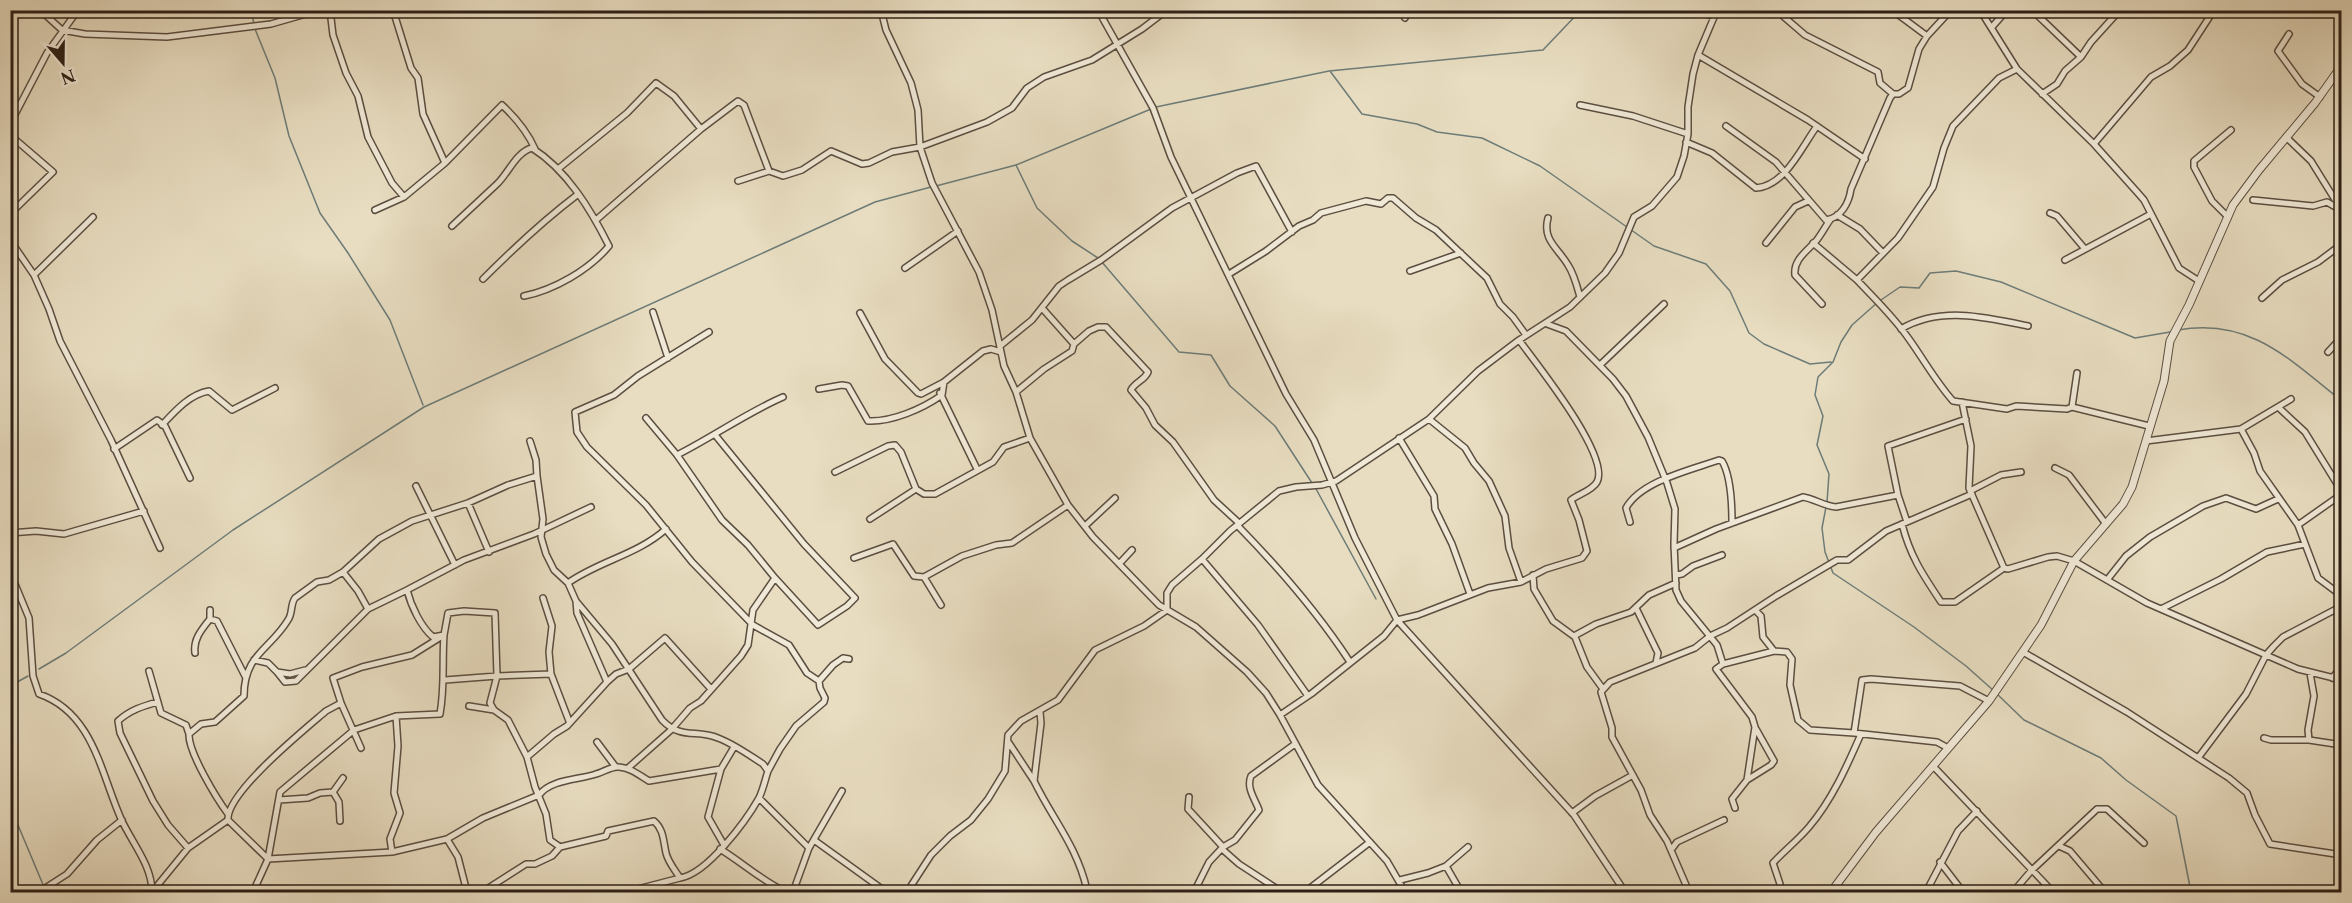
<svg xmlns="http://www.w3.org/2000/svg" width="2352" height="903" font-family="'Libre Caslon Text',serif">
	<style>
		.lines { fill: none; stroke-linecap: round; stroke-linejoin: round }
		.stream { stroke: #6d7c78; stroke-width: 1.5 }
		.minor-casing { stroke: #5b4e41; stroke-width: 8 }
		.tertiary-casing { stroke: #5b4e41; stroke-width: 9 }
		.minor { stroke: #f0e9d7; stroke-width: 5 }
		.tertiary { stroke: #f0e9d7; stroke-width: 7 }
	</style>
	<rect width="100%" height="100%" fill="#e8ddc1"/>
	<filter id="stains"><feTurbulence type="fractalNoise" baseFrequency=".00333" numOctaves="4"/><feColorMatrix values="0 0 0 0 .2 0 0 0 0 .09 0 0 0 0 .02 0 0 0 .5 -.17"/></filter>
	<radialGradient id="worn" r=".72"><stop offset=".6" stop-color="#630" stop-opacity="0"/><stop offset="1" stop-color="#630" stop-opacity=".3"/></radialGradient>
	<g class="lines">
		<!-- stream -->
		<path class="stream" d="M 251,10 L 254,24
			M 255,29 L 275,78 L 289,136 L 320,213 L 348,253 L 390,320 L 423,405
			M 1330,71 L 1362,114 L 1417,124 L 1437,132 L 1482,138 L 1540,166 L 1654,246 L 1706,264 L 1730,291 L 1749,333 L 1764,344 L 1810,364 L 1831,362
			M 1156,107 L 1329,71 L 1543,50 L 1581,10
			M 1016,165 L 1037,208 L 1072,241 L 1098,258
			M 936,186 L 1016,165 L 1151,109
			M 1101,261 L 1179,352 L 1211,355 L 1230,386 L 1275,426 L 1312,483
			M 2178,330 C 2250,317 2290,360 2342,401
			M 1315,487 L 1376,599
			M 1827,502 L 1829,474 L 1817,445 L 1823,416 L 1815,395 L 1818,377 L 1833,362 L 1841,342 L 1852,325 L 1878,302 L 1900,287 L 1919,288 L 1930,273 L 1956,271 L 2001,282 L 2135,338 L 2170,332
			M 1826,507 L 1822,528 L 1825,552 L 1833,573 L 1914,627 L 1966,666 L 1994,691
			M 39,669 L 66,653 L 233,530 L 424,407 L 875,202 L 931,187
			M 10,686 L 28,676
			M 1997,694 L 2024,720 L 2101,758 L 2126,780 L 2176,816 L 2191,892
			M 10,806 L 44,887"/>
		<defs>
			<path id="minor" d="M 40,10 L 62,30 L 85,34 L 167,37 L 271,24 L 320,10
				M 330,10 L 333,35 L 346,73 L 358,96 L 368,137 L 392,183 L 404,197
				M 881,10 L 886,30 L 911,83 L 918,110 L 920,147 L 932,183 L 979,272 L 992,310 L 1004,366 L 1016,392 L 1030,438 L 1068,505 L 1093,537 L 1159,605 L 1196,627 L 1247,672 L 1266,693 L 1280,715 L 1318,785 L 1387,861 L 1405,892
				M 1098,10 L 1153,108 L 1171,157 L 1286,394 L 1314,440 L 1355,538 L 1397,620 L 1574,815 L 1625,892
				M 1698,10 L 1714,17
				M 1776,10 L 1805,35 L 1878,72 L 1880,83 L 1893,94
				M 1892,10 L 1927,36
				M 1980,10 L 2017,69 L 2094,144 L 2137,192 L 2144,200 L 2179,268 L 2199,281
				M 2032,10 L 2081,57
				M 2328,10 L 2342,17
				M 10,15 L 35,10
				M 1405,18 L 1409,10
				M 1992,27 L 2007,10
				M 2289,34 L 2278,51 L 2302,84 L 2320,97
				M 1698,55 L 1808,120 L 1865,159
				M 2017,69 L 1999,78 L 1953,126 L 1944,148 L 1933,187 L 1898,238 L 1857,280 C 1874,298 1894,317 1909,339 C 1924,360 1936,382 1953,401 L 2007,409 L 2016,406 L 2067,409 L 2072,407 L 2077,373
				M 2042,94 L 2057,84 L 2065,71 L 2081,57 L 2091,42 L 2120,10
				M 1580,105 L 1633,116 L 1688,134
				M 10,124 L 47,53 L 78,10
				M 1726,126 L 1776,162 L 1826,220 C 1841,218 1849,203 1851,189 L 1890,98 L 1893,94 L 1899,94 L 1908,88 L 1919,49 L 1927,36 L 1951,10
				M 10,135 L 53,172 L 10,214
				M 2286,137 L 2311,161 L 2342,211
				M 1686,142 L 1712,153 L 1756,188 C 1785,186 1801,148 1817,126
				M 2094,144 L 2151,77 L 2170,66 L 2188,50 L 2214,10
				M 445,163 L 502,105 C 516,118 527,131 535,149
				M 558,169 L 627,113 L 656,83 L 674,96 L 701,129
				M 738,181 L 769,171 L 783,176 L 802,170 L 831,151 L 862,164 L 869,163 L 892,152 L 920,147 L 987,122 L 1012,108 L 1027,88 L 1044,77 L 1092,60 L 1142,29 L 1167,10
				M 2253,200 L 2313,206 L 2327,202 L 2339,209
				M 375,210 L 404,197 L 445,163 L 423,114 L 418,78 L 411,68 L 393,10
				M 2050,213 L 2057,216 L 2085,249
				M 1837,215 L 1860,229 L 1883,253
				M 2228,217 L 2212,201 L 2194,167 L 2194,161 L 2231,130
				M 1548,218 C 1542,240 1558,248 1568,265 C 1574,274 1577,286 1580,297
				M 596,220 L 701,129 L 738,101 L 744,105 L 769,171
				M 452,226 C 467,212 482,198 497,184 C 508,174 516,152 532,148 C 567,170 591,210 609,246 C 589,270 554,290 524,296
				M 10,240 L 34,275 L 49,309 L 60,341 L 111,440 L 160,548
				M 1766,243 L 1795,207 L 1808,201
				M 1813,243 L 1857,280
				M 2065,260 L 2151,214
				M 905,268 L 958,231
				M 1410,271 L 1461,253
				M 1229,274 L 1266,251 L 1299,226 L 1313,220 L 1321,213 L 1366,201 L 1381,204 L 1388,198 L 1393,198 L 1416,218 L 1436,230 L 1487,278 L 1500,304 L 1513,317 L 1526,335
				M 34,275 L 93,217
				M 483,279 C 513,249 544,220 577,195
				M 2262,298 L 2282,280 L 2318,262 L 2342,244
				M 1822,304 L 1795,275 C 1793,260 1807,251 1816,241 C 1821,235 1825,227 1830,220
				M 1042,308 L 1074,344
				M 653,312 L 668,358
				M 860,313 L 885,359 L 918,393 L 921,394 L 944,382 L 983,351 L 991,349 L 1001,352
				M 1547,324 L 1566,331 L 1613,379 L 1626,396 L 1648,437 L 1667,483 L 1675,509 L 1674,544 L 1676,590 L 1681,601 L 1717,645 L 1723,664 L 1716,669 L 1752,717 L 1755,727 L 1747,780 L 1732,799 L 1735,808
				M 1901,329 C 1940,306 1986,317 2028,326
				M 709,332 L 638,376 L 614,395 L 575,412 L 577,432 L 587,447 L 646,505 L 692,562 L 753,625 L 789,645 L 807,673 L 819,681 L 833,665 L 843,658 L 849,659
				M 1000,346 L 1032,320 L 1059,286 L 1068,280 L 1101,260 L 1172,208 L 1237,173 L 1256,166 L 1292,232
				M 2328,352 L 2342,337
				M 1600,365 L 1664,304
				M 819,389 L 842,385 L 848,386 L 868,421 C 892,422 922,409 942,395 L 944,382
				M 1016,392 L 1044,369 L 1072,351 L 1074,344 L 1089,331 L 1098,327 L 1106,327 L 1148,372 C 1145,380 1135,382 1131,390 L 1146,408 L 1155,425 L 1173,442 L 1214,500 L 1239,523
				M 940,393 L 977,469
				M 1962,402 L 1971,446 L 1969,488 L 2004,568 L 2008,569 L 2048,557 L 2057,556 L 2074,561 L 2147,603 L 2298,669 L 2342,680
				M 2072,407 L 2149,426
				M 2278,407 L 2305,432 L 2342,492
				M 1429,419 L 1465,448 L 1474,463 L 1489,481 L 1505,516 L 1509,548 L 1521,582
				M 162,425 C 175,411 190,394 209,391 L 232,410 L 275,388
				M 2241,429 L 2254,453 L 2260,471 L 2298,525 L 2318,578 L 2342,596
				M 716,436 L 804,544 L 855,598 L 847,606 L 818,625 L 775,578
				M 1399,438 L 1434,496 L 1435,509 L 1452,544 L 1470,594
				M 2146,441 L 2241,429 L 2291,399
				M 114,449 L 157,420 L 165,426 L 190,478
				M 677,455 C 713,437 746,413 783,397
				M 2055,468 L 2069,475 L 2106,524
				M 835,472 L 888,446 L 895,445 L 901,452 L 916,489 L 924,494 L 935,494 L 993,462 L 1004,447 L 1030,438
				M 537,476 L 543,519 L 541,537 L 546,554 L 554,570 L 568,583 L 576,601 L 577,613 L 607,682
				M 416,486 L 455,565
				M 1970,491 L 2001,475 L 2021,472
				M 468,503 L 489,552
				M 870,519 L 916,489
				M 1630,522 L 1626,508 C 1641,481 1691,470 1719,460 L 1722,461 C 1731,476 1732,506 1732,523
				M 1907,522 L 1898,495 L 1888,446 L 1966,419
				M 1902,524 C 1910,556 1923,575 1941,602 L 1955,602 L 2004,568
				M 1237,525 C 1278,567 1318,613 1350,662
				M 2298,525 L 2342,494
				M 1085,526 L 1115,498
				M 10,533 L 36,531 L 64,534 L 144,511
				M 1674,548 L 1716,529 L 1803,497 C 1815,499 1824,506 1836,507 L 1898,495
				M 854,558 L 893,544 L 914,576 L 924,577
				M 1202,559 L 1258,625 L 1308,696
				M 1119,564 L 1132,550
				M 10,572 L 29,618 L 33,676 L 39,694 C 94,713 101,775 122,821 C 133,844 152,866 152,892
				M 343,572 L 358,591 L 368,609
				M 1533,575 L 1534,589 L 1553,621 L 1575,637 L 1587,667 L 1603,689
				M 1676,575 L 1682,574 L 1693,566 L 1722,555
				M 2107,580 L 2126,556 L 2150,537 L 2203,506 L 2226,498 L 2256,509 L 2278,499
				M 568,583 C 599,561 637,555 666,529
				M 543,598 L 552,626 L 549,652 L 551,674 L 569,721
				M 941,605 L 924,577 L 962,556 L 996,545 L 1012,543 L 1068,505
				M 1636,608 L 1658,653 L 1656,663
				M 2161,609 L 2221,579 L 2267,552 L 2305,544
				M 1755,610 L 1761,616 L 1763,637 L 1774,651
				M 210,619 L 217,621 L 245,676
				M 1574,636 L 1596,624 L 1631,612 L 1649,595 L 1676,583
				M 2023,652 L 2127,712 L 2229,778 L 2247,793 L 2255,815 L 2270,844 L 2342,855
				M 195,653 C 193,639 202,629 210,619 L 210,610
				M 254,660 L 268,663 L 277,672 L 290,674 L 305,670
				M 1723,664 L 1774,651 L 1787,652 L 1792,659 L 1790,685 L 1798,720 L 1810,730 L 1854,733
				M 149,671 L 161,713 L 186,725 L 189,734
				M 277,672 L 285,682 L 296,681 L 368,609 L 407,590
				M 2310,673 L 2314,696 L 2308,730 L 2309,740 L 2342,745
				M 551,674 L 497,676 L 490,703 L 494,710 L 508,720 L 527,757 L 535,787 L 546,814 L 550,840 L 560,847
				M 2332,678 L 2342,667
				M 445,680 L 497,676 L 495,613 L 464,611 L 448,613 L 444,635 L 433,637 C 421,627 411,606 407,590 L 464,560 L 534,534 L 591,507
				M 158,702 C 143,706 130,710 118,721 L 120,733 L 153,801 L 168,825 L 188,848
				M 469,706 L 494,710
				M 1280,715 L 1311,694 L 1384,636 L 1397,620 L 1418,615 L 1488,588 L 1521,582 L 1546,569 L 1582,558 L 1587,551 L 1579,520 L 1571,500 C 1578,494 1592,491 1597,482 C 1611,456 1535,362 1519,340
				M 2264,738 L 2271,740 L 2309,740
				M 597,742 L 615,766
				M 1009,743 L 1034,781 L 1041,723 L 1040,712
				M 1948,748 L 1937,742 L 1854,733 L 1862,680 L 1871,679 L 1960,686 L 1989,701
				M 527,757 L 554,734 L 567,726 L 607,682 L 616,674 L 629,669 L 665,638 L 711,689
				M 2198,758 L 2246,694 L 2266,655 L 2274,646 L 2283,637 L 2342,606
				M 1933,766 L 2053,892
				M 628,768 L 671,730 L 690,708 L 701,701 L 741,656 L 748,645 L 753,610 L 775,578 L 748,545 L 722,520 L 677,455 L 646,418
				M 768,771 L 780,749 L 796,726 L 824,702 L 825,698 L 820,688 L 819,681
				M 1747,780 L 1771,765 L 1774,761 L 1756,729
				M 1034,781 C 1053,820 1077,846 1087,890 L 1091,892
				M 333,792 L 343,778
				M 1189,797 L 1188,809 L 1223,847
				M 759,798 L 809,848
				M 279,800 L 308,798 L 320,793 L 333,792 L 339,802 L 340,821
				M 1572,813 L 1595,796 L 1633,775
				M 228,814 C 217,799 188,752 189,734 L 201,724 L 215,722 L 244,696 C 244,654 270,650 288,620 C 293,613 290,605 295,598 L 317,582 L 329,580 L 343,572 L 379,539 L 412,521 L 468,503 L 508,485 L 537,476 L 536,460 L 530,441
				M 228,820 L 268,859 L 392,852 L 447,839 L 483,818 L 539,795 C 551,779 579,780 596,774 C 604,772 611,766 619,767 C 631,768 639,775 649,781 L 721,769
				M 447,839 L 458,857 L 467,892
				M 814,840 L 882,889 L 891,892
				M 724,845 L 708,817 L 721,769 L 734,747
				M 2059,846 L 2070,851 L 2104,891
				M 720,849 C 743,863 762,881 786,892
				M 1222,849 L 1239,864 L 1282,892
				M 1671,850 L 1677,842 L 1724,820
				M 392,852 L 390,839 L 400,813 L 394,793 L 398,746 L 396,716
				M 1940,862 L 1963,892
				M 1446,866 L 1468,847
				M 1400,880 L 1428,873 L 1446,866 L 1461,892
				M 39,892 L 67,874 L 97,840 L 122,820
				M 152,892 L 188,848 L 228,820 C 226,793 304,730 326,711 L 341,703 L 361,748
				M 253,892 L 268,859 L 280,792 L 354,730 L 396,716 L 440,714 C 445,686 442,663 444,635 L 412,655 L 362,667 L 333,678 L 341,703
				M 482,892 L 526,864 L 535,864 L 552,856 L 560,847 L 606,836 L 608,831 L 654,821 C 664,830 663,840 666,853 C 668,862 675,870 680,878 C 707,874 746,821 759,798 C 763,790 765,780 768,771 L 763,764 C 749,755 734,744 718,738 C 697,729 681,740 662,720 L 612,644 L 576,601
				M 626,892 L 680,878
				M 793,892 L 809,848 L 842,791
				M 907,892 L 931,855 L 950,836 L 971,820 L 988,799 L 1005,771 L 1008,735 L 1021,721 L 1058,700 L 1095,650 L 1144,626 L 1167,610 L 1167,593 L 1172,585 L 1202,559 L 1230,531 L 1279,491 L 1296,487 L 1322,485 L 1336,481 L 1429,419 L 1478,371 L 1519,340 L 1570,307 L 1605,273 L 1619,253 L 1634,217 L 1652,206 L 1677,177 L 1684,156 L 1688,134 L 1688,107 L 1693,74 L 1698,55 L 1717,10
				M 1194,892 L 1209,862 L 1223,847 L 1235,840 L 1259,810 C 1255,799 1246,788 1251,776 L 1295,744
				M 1305,892 L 1370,842
				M 1689,892 L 1667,841 L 1650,815 L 1641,790 L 1612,737 L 1612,728 L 1601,692 L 1610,682 L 1695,648 L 1710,636 L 1727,628 L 1776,596 L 1837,560 L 1848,560 L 1886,531 L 1972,494
				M 1778,892 L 1780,884 L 1773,863 C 1784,851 1798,840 1809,827 C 1832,800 1847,766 1861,734
				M 1926,892 L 1958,831 L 1977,811
				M 2013,892 L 2031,871 L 2097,809 L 2107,809 L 2144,843"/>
			<path id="tertiary" d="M 1831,892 L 1876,832 L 1989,701 L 2041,625 L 2074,561 L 2123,504 L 2132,487 L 2164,381 L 2170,341 L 2189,305 L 2233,205 L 2259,170 L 2315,103 L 2342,65"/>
		</defs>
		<!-- minor casing -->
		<use href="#minor" class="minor-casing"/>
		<!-- tertiary casing -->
		<use href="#tertiary" class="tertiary-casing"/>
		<!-- minor -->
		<use href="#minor" class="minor"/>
		<!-- tertiary -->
		<use href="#tertiary" class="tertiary"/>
	</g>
	<!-- margin -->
	<rect width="2352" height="903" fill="none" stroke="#e8ddc1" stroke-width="36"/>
	<rect x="12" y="12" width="2328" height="879" fill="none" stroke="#2c1f16" stroke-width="3"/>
	<rect x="18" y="18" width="2316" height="867" fill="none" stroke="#2c1f16" stroke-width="1.5"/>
	<!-- north arrow -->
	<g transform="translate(63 63) rotate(160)" stroke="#f0e9d7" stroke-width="4.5" paint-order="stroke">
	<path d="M0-4.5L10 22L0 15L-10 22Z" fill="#2c1f16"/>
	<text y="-9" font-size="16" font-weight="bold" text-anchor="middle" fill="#2c1f16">N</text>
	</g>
	<rect width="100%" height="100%" filter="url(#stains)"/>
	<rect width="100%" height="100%" fill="url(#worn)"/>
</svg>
